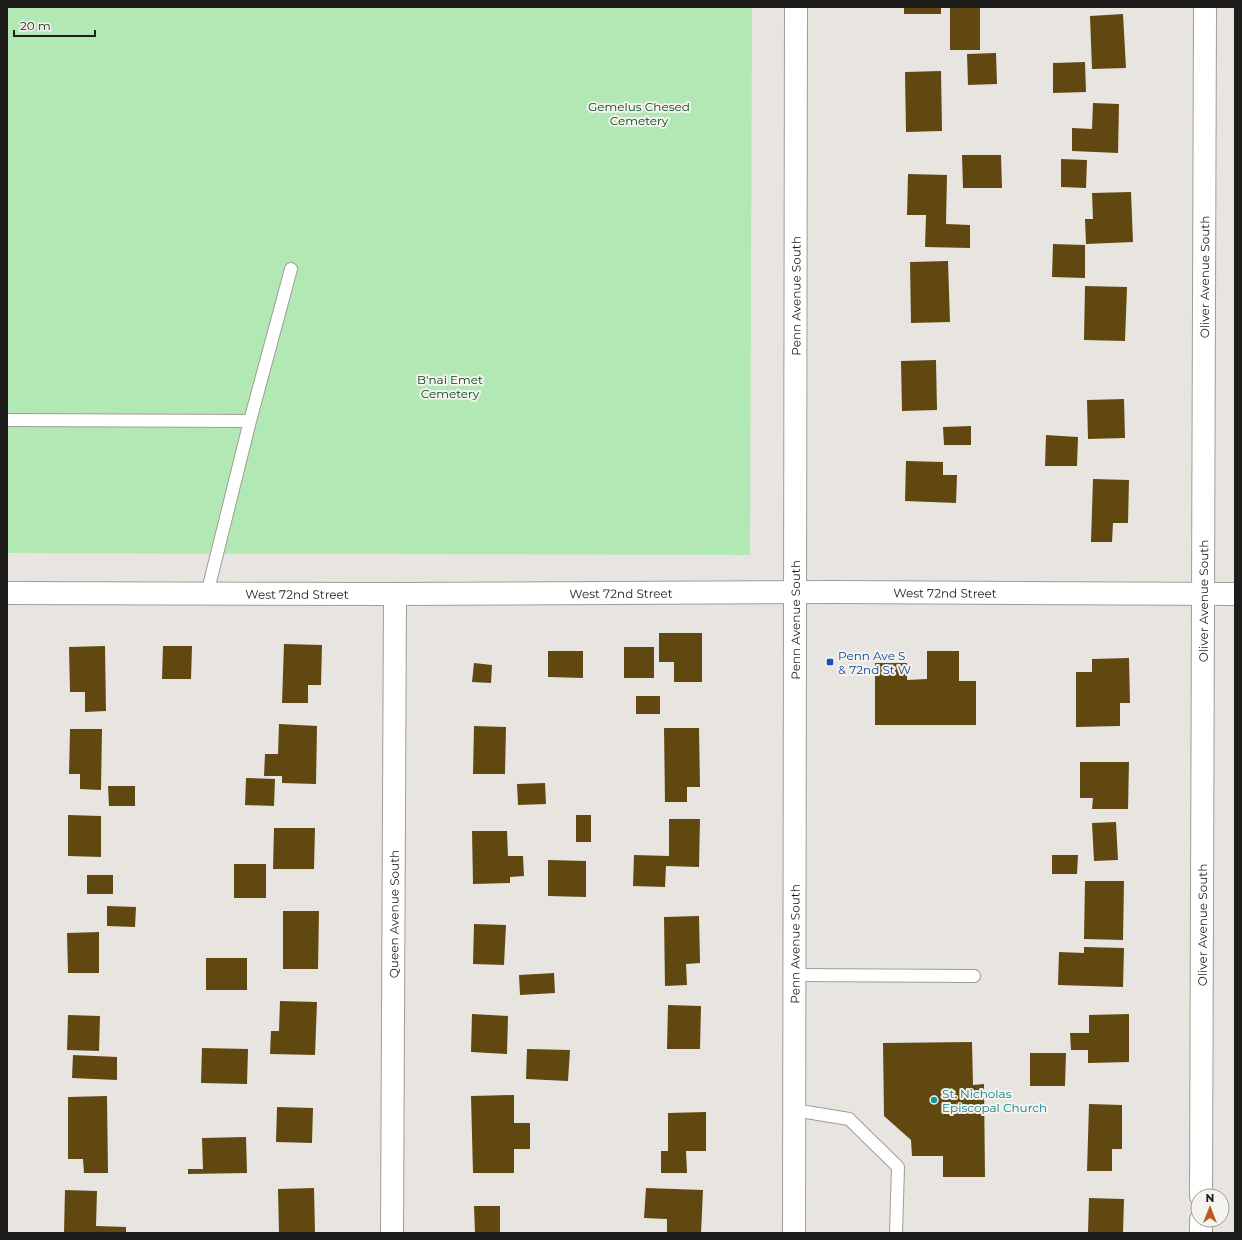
<svg xmlns="http://www.w3.org/2000/svg" width="1242" height="1240" font-family="Montserrat,sans-serif">
	<style>
		.green { fill: #b2e8b4 }
		.building { fill: #604810 }
		.lines { fill: none; stroke-linecap: round; stroke-linejoin: round }
		.lane-casing { stroke: #9f9d98; stroke-width: 14 }
		.street-casing { stroke: #9f9d98; stroke-width: 24 }
		.secondary-casing { stroke: #9f9d98; stroke-width: 24 }
		.lane { stroke: #fff; stroke-width: 12 }
		.street { stroke: #fff; stroke-width: 22 }
		.secondary { stroke: #fff; stroke-width: 22 }
		.transit-dot { fill: #1a4fb4; stroke: #f5f3ee; stroke-width: 1.5 }
		.culture-dot { fill: #0f9aa8; stroke: #f5f3ee; stroke-width: 1.5 }
		.labels { text-anchor: middle; dominant-baseline: central; stroke-width: 4; stroke-linejoin: round; paint-order: stroke }
		.park-label { font-size: 12px; fill: #074714; stroke: #f5f3ee }
		.street-label { font-size: 12px; fill: #1e1d1b; stroke: #f5f3ee }
		.transit-label { font-size: 12px; fill: #164399; stroke: #f5f3ee; text-anchor: start }
		.culture-label { font-size: 12px; fill: #0d838f; stroke: #f5f3ee; text-anchor: start }
	</style>
	<rect width="100%" height="100%" fill="#e8e5e1"/>
	<!-- green -->
	<path class="green" d="M 7,7 L 752,7 L 750,555 L 7,553 Z"/>
	<!-- building -->
	<path class="building" d="M 904,7 L 941,7 L 941,14 L 904,14 Z
		M 950,7 L 980,7 L 980,50 L 950,50 Z
		M 1123,14 L 1126,68 L 1092,69 L 1090,16 Z
		M 996,53 L 997,84 L 968,85 L 967,54 Z
		M 1085,62 L 1086,92 L 1053,93 L 1053,63 Z
		M 941,71 L 942,131 L 906,132 L 905,72 Z
		M 1093,103 L 1119,104 L 1118,153 L 1072,151 L 1072,128 L 1092,129 Z
		M 962,155 L 1001,155 L 1002,188 L 963,188 Z
		M 1061,159 L 1087,160 L 1086,188 L 1061,187 Z
		M 908,174 L 947,175 L 946,224 L 970,225 L 970,248 L 925,247 L 926,215 L 907,215 Z
		M 1131,192 L 1133,242 L 1086,244 L 1085,219 L 1093,219 L 1092,193 Z
		M 1053,244 L 1085,245 L 1085,278 L 1052,277 Z
		M 948,261 L 950,322 L 911,323 L 910,262 Z
		M 1085,286 L 1127,287 L 1125,341 L 1084,340 Z
		M 936,360 L 937,410 L 902,411 L 901,361 Z
		M 1124,399 L 1125,438 L 1088,439 L 1087,400 Z
		M 971,426 L 971,445 L 944,445 L 943,427 Z
		M 1046,435 L 1078,437 L 1077,466 L 1045,466 Z
		M 906,461 L 943,462 L 943,475 L 957,475 L 956,503 L 905,501 Z
		M 1093,479 L 1129,480 L 1128,523 L 1113,523 L 1112,542 L 1091,542 Z
		M 659,633 L 702,633 L 702,682 L 674,682 L 674,662 L 659,662 Z
		M 284,644 L 322,645 L 321,685 L 308,685 L 308,703 L 282,703 Z
		M 105,646 L 106,711 L 85,712 L 85,692 L 70,692 L 69,647 Z
		M 163,646 L 192,646 L 191,679 L 162,679 Z
		M 624,647 L 654,647 L 654,678 L 624,678 Z
		M 548,651 L 583,651 L 583,678 L 548,677 Z
		M 927,651 L 959,651 L 959,681 L 976,681 L 976,725 L 875,725 L 875,663 L 907,663 L 907,680 L 927,679 Z
		M 1129,658 L 1130,703 L 1120,703 L 1120,726 L 1076,727 L 1076,672 L 1092,672 L 1092,659 Z
		M 474,663 L 492,665 L 491,683 L 472,682 Z
		M 636,696 L 660,696 L 660,714 L 636,714 Z
		M 279,724 L 317,726 L 316,784 L 282,783 L 282,776 L 264,776 L 265,754 L 278,754 Z
		M 474,726 L 506,727 L 505,774 L 473,774 Z
		M 664,728 L 699,728 L 700,787 L 687,787 L 687,802 L 665,802 Z
		M 70,729 L 102,729 L 101,790 L 80,789 L 80,774 L 69,774 Z
		M 1080,762 L 1129,762 L 1128,809 L 1092,809 L 1093,798 L 1080,798 Z
		M 246,778 L 275,779 L 274,806 L 245,805 Z
		M 545,783 L 546,804 L 518,805 L 517,784 Z
		M 108,786 L 135,786 L 135,806 L 109,806 Z
		M 68,815 L 101,816 L 101,857 L 68,856 Z
		M 576,815 L 591,815 L 591,842 L 576,842 Z
		M 669,819 L 700,819 L 699,867 L 666,866 L 665,887 L 633,886 L 634,855 L 669,856 Z
		M 1116,822 L 1118,860 L 1094,861 L 1092,823 Z
		M 274,828 L 315,828 L 314,869 L 273,869 Z
		M 472,831 L 507,831 L 508,856 L 523,856 L 524,876 L 510,877 L 510,883 L 473,884 Z
		M 1052,855 L 1078,855 L 1077,874 L 1052,874 Z
		M 548,860 L 586,861 L 586,897 L 548,896 Z
		M 234,864 L 266,864 L 266,898 L 234,898 Z
		M 87,875 L 113,875 L 113,894 L 87,894 Z
		M 1085,881 L 1124,881 L 1123,940 L 1084,939 Z
		M 107,906 L 136,907 L 135,927 L 107,926 Z
		M 283,911 L 319,911 L 318,969 L 283,969 Z
		M 699,916 L 700,963 L 686,964 L 687,985 L 665,986 L 664,917 Z
		M 474,924 L 506,925 L 504,965 L 473,964 Z
		M 99,932 L 99,973 L 68,973 L 67,933 Z
		M 1084,947 L 1124,948 L 1123,987 L 1058,985 L 1059,952 L 1084,953 Z
		M 206,958 L 247,958 L 247,990 L 206,990 Z
		M 554,973 L 555,993 L 520,995 L 519,975 Z
		M 280,1001 L 317,1002 L 315,1055 L 270,1054 L 271,1031 L 279,1031 Z
		M 668,1005 L 701,1006 L 700,1049 L 667,1049 Z
		M 472,1014 L 508,1016 L 507,1054 L 471,1052 Z
		M 1129,1014 L 1129,1062 L 1088,1063 L 1088,1050 L 1071,1050 L 1070,1033 L 1089,1033 L 1089,1015 Z
		M 68,1015 L 100,1016 L 99,1051 L 67,1050 Z
		M 972,1042 L 973,1085 L 984,1084 L 985,1177 L 943,1177 L 943,1156 L 912,1156 L 911,1140 L 884,1116 L 883,1043 Z
		M 202,1048 L 248,1049 L 247,1084 L 201,1083 Z
		M 527,1049 L 570,1050 L 568,1081 L 526,1079 Z
		M 1030,1053 L 1066,1053 L 1065,1086 L 1030,1086 Z
		M 73,1055 L 117,1057 L 117,1080 L 72,1078 Z
		M 514,1095 L 514,1123 L 530,1123 L 530,1149 L 514,1149 L 514,1173 L 473,1173 L 471,1096 Z
		M 107,1096 L 108,1173 L 84,1173 L 83,1159 L 68,1159 L 68,1097 Z
		M 1089,1104 L 1122,1105 L 1122,1149 L 1112,1149 L 1112,1171 L 1087,1171 Z
		M 277,1107 L 313,1108 L 312,1143 L 276,1142 Z
		M 706,1112 L 706,1151 L 686,1151 L 687,1173 L 661,1173 L 661,1151 L 668,1151 L 668,1113 Z
		M 246,1137 L 247,1173 L 188,1174 L 188,1169 L 203,1169 L 202,1138 Z
		M 314,1188 L 315,1233 L 279,1233 L 278,1189 Z
		M 646,1188 L 703,1190 L 701,1233 L 667,1233 L 667,1219 L 644,1218 Z
		M 65,1190 L 97,1191 L 96,1226 L 126,1227 L 126,1233 L 64,1233 Z
		M 1089,1198 L 1124,1199 L 1123,1233 L 1088,1233 Z
		M 474,1206 L 500,1206 L 500,1233 L 475,1233 Z"/>
	<g class="lines">
		<defs>
			<path id="lane" d="M 7,420 L 250,421
				M 207,594 L 250,421 L 291,269
				M 795,975 L 974,976
				M 794,1110 L 849,1119 L 898,1167 L 896,1233"/>
			<g id="street">
				<path id="s1" d="M 7,593 L 395,594 L 836,592 L 1235,594"/>
				<path id="s2" d="M 1201,1196 L 1205,7"/>
				<path id="s3" d="M 392,1233 L 395,594"/>
				<path d="M 1201,1233 L 1201,1220"/>
			</g>
			<g id="secondary">
				<path id="s4" d="M 794,1233 L 796,7"/>
			</g>
		</defs>
		<!-- lane casing -->
		<use href="#lane" class="lane-casing"/>
		<!-- street casing -->
		<use href="#street" class="street-casing"/>
		<!-- secondary casing -->
		<use href="#secondary" class="secondary-casing"/>
		<!-- lane -->
		<use href="#lane" class="lane"/>
		<!-- street -->
		<use href="#street" class="street"/>
		<!-- secondary -->
		<use href="#secondary" class="secondary"/>
	</g>
	<!-- markers -->
	<rect class="transit-dot" x="826" y="658" width="8" height="8" rx="2"/>
	<circle class="culture-dot" cx="934" cy="1100" r="4"/>
	<g class="labels">
		<!-- park labels -->
		<g class="park-label">
			<text x="639" y="106">Gemelus Chesed<tspan x="639" dy="14">Cemetery</tspan></text>
			<text x="450" y="379">B'nai Emet<tspan x="450" dy="14">Cemetery</tspan></text>
		</g>
		<!-- street labels -->
		<g class="street-label">
			<text stroke="none"><textPath href="#s2" startOffset="919">Oliver Avenue South</textPath></text>
			<text stroke="none"><textPath href="#s4" startOffset="937">Penn Avenue South</textPath></text>
			<text stroke="none"><textPath href="#s1" startOffset="938">West 72nd Street</textPath></text>
			<text stroke="none"><textPath href="#s1" startOffset="614">West 72nd Street</textPath></text>
			<text stroke="none"><textPath href="#s1" startOffset="290">West 72nd Street</textPath></text>
			<text stroke="none"><textPath href="#s2" startOffset="595">Oliver Avenue South</textPath></text>
			<text stroke="none"><textPath href="#s4" startOffset="613">Penn Avenue South</textPath></text>
			<text stroke="none"><textPath href="#s3" startOffset="319">Queen Avenue South</textPath></text>
			<text stroke="none"><textPath href="#s2" startOffset="271">Oliver Avenue South</textPath></text>
			<text stroke="none"><textPath href="#s4" startOffset="289">Penn Avenue South</textPath></text>
		</g>
		<!-- transit labels -->
		<g class="transit-label">
			<text x="838" y="655">Penn Ave S<tspan x="838" dy="14">&amp; 72nd St W</tspan></text>
		</g>
		<!-- culture labels -->
		<g class="culture-label">
			<text x="942" y="1093">St. Nicholas<tspan x="942" dy="14">Episcopal Church</tspan></text>
		</g>
	</g>
	<!-- border -->
	<rect width="1242" height="1240" fill="none" stroke="#1e1d1b" stroke-width="16"/>
	<!-- north arrow -->
	<g transform="translate(1210 1208)"><circle r="19" fill="#f5f3ee" stroke="#9f9d9a"/>
	<path d="M0-3L7 15L0 10L-7 15Z" fill="#bc5920"/>
	<text y="-6" font-size="11" font-weight="bold" text-anchor="middle" fill="#1e1d1b">N</text>
	</g>
	<!-- scale -->
	<path d="M14 30v6h81v-6" fill="none" stroke="#1e1d1b" stroke-width="2"/>
	<text x="20" y="30" font-size="12" fill="#1e1d1b" stroke="#f5f3ee" stroke-width="3" paint-order="stroke">20 m</text>
</svg>
